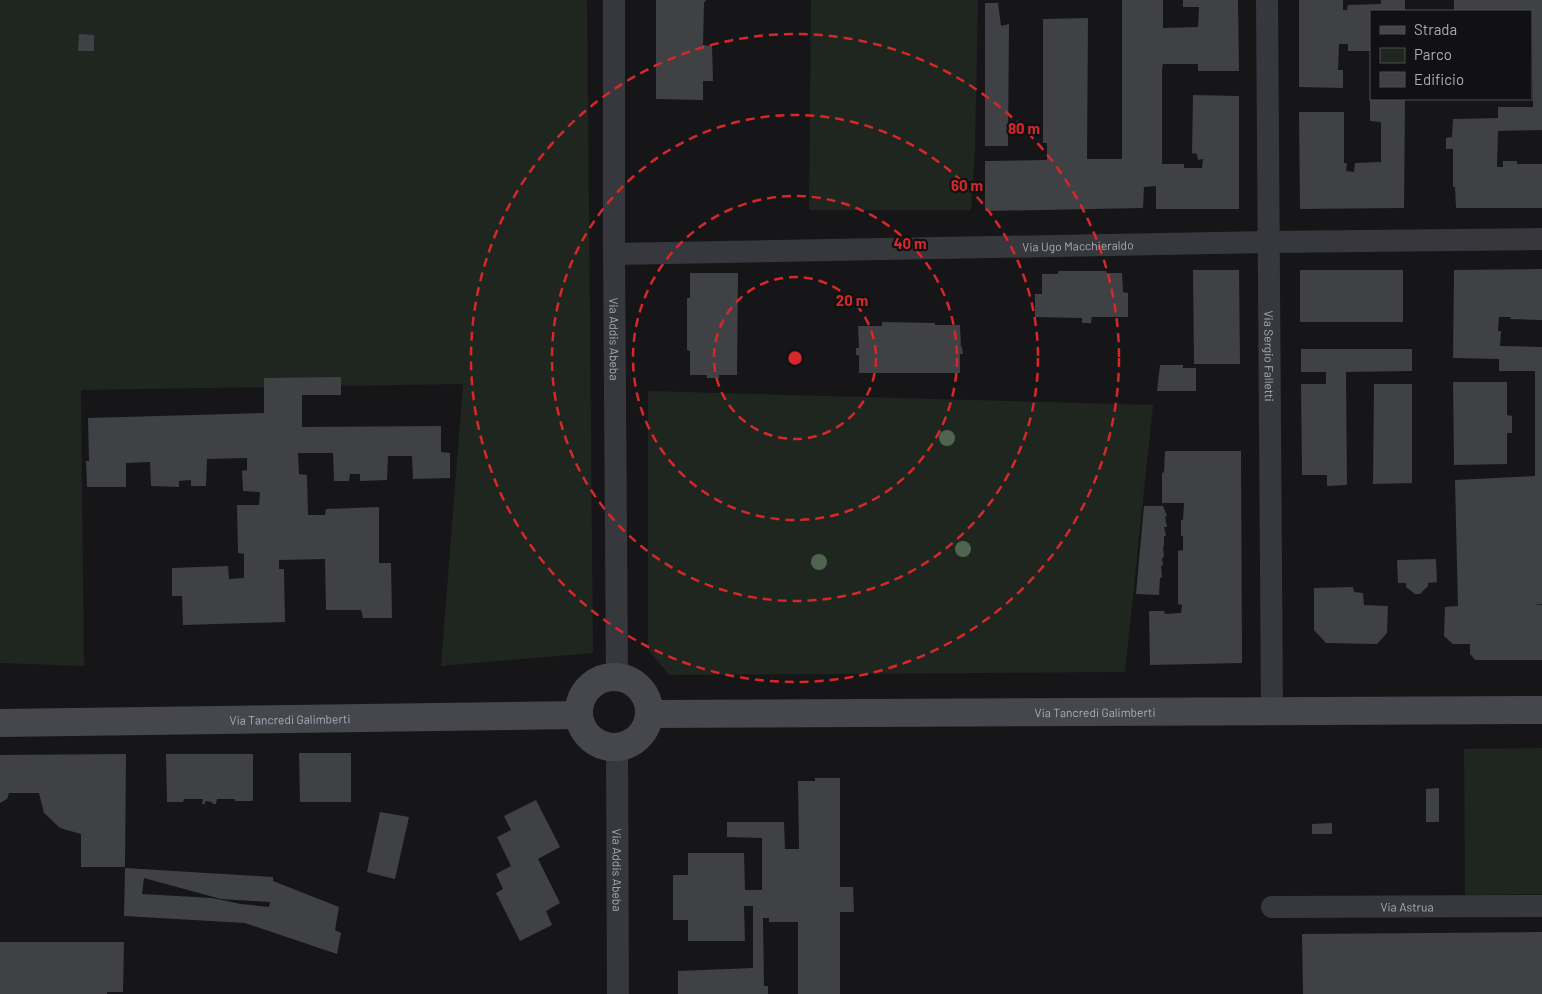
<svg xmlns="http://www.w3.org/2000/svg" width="1542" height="994" font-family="Barlow,sans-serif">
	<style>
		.green { fill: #1e261f }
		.building { fill: #404145; fill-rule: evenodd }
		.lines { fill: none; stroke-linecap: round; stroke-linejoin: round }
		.street { stroke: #37383d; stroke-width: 22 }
		.secondary { stroke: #45474d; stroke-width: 28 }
		.tree { fill: #506452 }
		.ring { fill: none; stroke: #d62828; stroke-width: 2.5; stroke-dasharray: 9 6 }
		.labels { text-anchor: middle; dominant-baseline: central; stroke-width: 4.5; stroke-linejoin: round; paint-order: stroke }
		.street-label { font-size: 12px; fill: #a8adb8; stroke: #111113 }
		.centre { fill: #d62828; stroke: #111113; stroke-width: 2.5 }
		.ring-label { font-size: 15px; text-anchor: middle; font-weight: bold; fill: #d62828; stroke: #111113; stroke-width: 4.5; stroke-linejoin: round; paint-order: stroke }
	</style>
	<rect width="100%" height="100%" fill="#161618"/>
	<!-- green -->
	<path class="green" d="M 0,0 L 587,0 L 593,653 L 441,666 L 463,384 L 81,390 L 84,666 L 0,663 Z
		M 811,0 L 978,0 L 975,150 L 971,210 L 809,210 Z
		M 648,391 L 1153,405 L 1125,672 L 669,675 L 648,649 Z
		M 1542,748 L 1542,894 L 1465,895 L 1464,749 Z"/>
	<!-- building -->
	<path class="building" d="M 656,0 L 706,0 L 704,3 L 703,45 L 712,46 L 713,81 L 703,81 L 703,100 L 656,99 Z
		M 1122,0 L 1163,0 L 1163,28 L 1198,27 L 1199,7 L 1183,7 L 1183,0 L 1238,0 L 1239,71 L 1198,71 L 1198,64 L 1163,64 L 1162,69 L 1162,164 L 1184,164 L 1184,168 L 1202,168 L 1203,159 L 1198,160 L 1197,154 L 1192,153 L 1193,95 L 1239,96 L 1239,209 L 1156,209 L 1156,186 L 1144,187 L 1143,208 L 985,211 L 985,161 L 1047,160 L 1047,143 L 1043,143 L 1043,19 L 1088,18 L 1087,159 L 1122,159 Z
		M 1299,0 L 1343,0 L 1343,10 L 1347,10 L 1348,5 L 1381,4 L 1381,0 L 1405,0 L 1405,11 L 1371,11 L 1371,51 L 1348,51 L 1348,44 L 1339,44 L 1338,70 L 1343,70 L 1343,88 L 1299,87 Z
		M 1454,0 L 1542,0 L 1542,130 L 1498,131 L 1497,167 L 1503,167 L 1503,161 L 1517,161 L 1517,164 L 1542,164 L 1542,208 L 1456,208 L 1455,187 L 1453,187 L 1453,149 L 1446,149 L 1446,138 L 1452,137 L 1453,119 L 1498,118 L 1498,107 L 1533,107 L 1532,17 L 1531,17 L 1531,11 L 1454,11 Z
		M 985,3 L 998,3 L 1001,26 L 1009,24 L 1008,146 L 985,146 Z
		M 79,34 L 94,35 L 94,51 L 78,51 Z
		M 1370,99 L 1405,99 L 1404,208 L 1300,209 L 1299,112 L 1344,112 L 1344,163 L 1347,163 L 1346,171 L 1354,172 L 1355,163 L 1381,162 L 1381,122 L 1370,121 Z
		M 1542,269 L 1542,320 L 1510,319 L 1511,317 L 1499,317 L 1498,331 L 1501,331 L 1500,346 L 1542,347 L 1542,604 L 1534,605 L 1542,605 L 1542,660 L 1475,660 L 1470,654 L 1470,644 L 1453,644 L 1444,636 L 1445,607 L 1458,606 L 1455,480 L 1535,476 L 1535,371 L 1499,371 L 1499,359 L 1453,358 L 1454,270 Z
		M 1193,270 L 1239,270 L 1240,364 L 1194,364 Z
		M 1300,270 L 1403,270 L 1403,322 L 1300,322 Z
		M 1058,271 L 1106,271 L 1107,273 L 1122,273 L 1123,292 L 1128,293 L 1128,317 L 1092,317 L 1091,323 L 1082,323 L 1082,318 L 1035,317 L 1035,294 L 1042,294 L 1042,274 L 1058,274 Z
		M 690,273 L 738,273 L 737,375 L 719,375 L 719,378 L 707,378 L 707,375 L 690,375 L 690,351 L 687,350 L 687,298 L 690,298 Z
		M 882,322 L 935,323 L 935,325 L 960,325 L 961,347 L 962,347 L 963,354 L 960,354 L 960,373 L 859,373 L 859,355 L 856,355 L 856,348 L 859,348 L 858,326 L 882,326 Z
		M 1301,349 L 1412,349 L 1412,371 L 1346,372 L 1347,485 L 1327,486 L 1327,475 L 1302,475 L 1301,384 L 1326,384 L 1326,372 L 1301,372 Z
		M 1160,365 L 1183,365 L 1183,368 L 1196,368 L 1196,391 L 1157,391 Z
		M 341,377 L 341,395 L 302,395 L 302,427 L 441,426 L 441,452 L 450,453 L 450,478 L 413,479 L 412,456 L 388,456 L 387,480 L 360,481 L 360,474 L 350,474 L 349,481 L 334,481 L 333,453 L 298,453 L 299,474 L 307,475 L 308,515 L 325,515 L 326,509 L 379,507 L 379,563 L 391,563 L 392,618 L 363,618 L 361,610 L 326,610 L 325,559 L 279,560 L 279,569 L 284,569 L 285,622 L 183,625 L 182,596 L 172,596 L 172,568 L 228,566 L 229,579 L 244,578 L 244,554 L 238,553 L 237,505 L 259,505 L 260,492 L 243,491 L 242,471 L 247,470 L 247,458 L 207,459 L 206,486 L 191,486 L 191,480 L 179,481 L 179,487 L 151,486 L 150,462 L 126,463 L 126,487 L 87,487 L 86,461 L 89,461 L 88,418 L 264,413 L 264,378 Z
		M 1453,382 L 1507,382 L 1507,415 L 1512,416 L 1512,433 L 1507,433 L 1507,464 L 1454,465 Z
		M 1374,384 L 1412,384 L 1412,483 L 1373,484 Z
		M 1165,451 L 1241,451 L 1242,663 L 1150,665 L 1149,611 L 1164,611 L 1165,614 L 1181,613 L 1182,605 L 1178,604 L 1178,551 L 1183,550 L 1183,536 L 1181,536 L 1181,520 L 1183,520 L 1184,503 L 1162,503 L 1162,473 L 1164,472 Z
		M 1144,506 L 1163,506 L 1167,516 L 1165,517 L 1167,527 L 1164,527 L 1166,536 L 1164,536 L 1164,546 L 1163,547 L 1164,557 L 1162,558 L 1163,565 L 1161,566 L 1162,577 L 1160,578 L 1159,595 L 1136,594 Z
		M 1436,559 L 1437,582 L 1428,583 L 1428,586 L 1420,594 L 1415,594 L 1406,587 L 1406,583 L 1398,583 L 1397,560 Z
		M 1353,587 L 1354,592 L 1363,593 L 1364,605 L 1388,606 L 1387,633 L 1377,644 L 1326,643 L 1314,630 L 1314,588 Z
		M 299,753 L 351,753 L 351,802 L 300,802 Z
		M 126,754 L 125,867 L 81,867 L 81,834 L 60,828 L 44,813 L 39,793 L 9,793 L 7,799 L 0,803 L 0,755 Z
		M 166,754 L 253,754 L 253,800 L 252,801 L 235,801 L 235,799 L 217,799 L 216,804 L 213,804 L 212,802 L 205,801 L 205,804 L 202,804 L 203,799 L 184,799 L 183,802 L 167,802 Z
		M 815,778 L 840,778 L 840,887 L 853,887 L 854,912 L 840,912 L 840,994 L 798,994 L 798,922 L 769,922 L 769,918 L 763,918 L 764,986 L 768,986 L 768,994 L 678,994 L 678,971 L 753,968 L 753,906 L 744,906 L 745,941 L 688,941 L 688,920 L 673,920 L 673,875 L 688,875 L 688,853 L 744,853 L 745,890 L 762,890 L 762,838 L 727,837 L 727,822 L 784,822 L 785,849 L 799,849 L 798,781 L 815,781 Z
		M 1439,788 L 1439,822 L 1426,822 L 1426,789 Z
		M 536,800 L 560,847 L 538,859 L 560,903 L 546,911 L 552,925 L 520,941 L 496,893 L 503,889 L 496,874 L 511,866 L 497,837 L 511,830 L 504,816 Z
		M 380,812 L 409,817 L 395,879 L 367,872 Z
		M 1332,823 L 1332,834 L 1312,834 L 1312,824 Z
		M 125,868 L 273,877 L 273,881 L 339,907 L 335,930 L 341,933 L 337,954 L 245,923 L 124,916 ZM 144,878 L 221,899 L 270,902 L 269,907 L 241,904 L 212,898 L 142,894 Z
		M 1542,932 L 1542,994 L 1303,994 L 1302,934 Z
		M 0,942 L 124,942 L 123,992 L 107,992 L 107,994 L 0,994 Z"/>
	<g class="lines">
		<!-- street -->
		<g class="street">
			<path id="s1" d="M 614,0 L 614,254 L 617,677"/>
			<path id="s2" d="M 1267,0 L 1272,711"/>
			<path id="s3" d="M 614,254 L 1269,242 L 1542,239"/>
			<path id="s4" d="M 617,748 L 618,994"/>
			<path id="s5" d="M 1272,907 L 1542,906"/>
		</g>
		<!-- secondary -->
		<g class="secondary">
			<circle cx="614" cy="712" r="35"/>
			<path id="s6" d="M 649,714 L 1542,710"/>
			<path id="s7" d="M 0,723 L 579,715"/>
		</g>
	</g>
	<!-- trees -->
	<g class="tree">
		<circle cx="947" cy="438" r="8"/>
		<circle cx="963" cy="549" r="8"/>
		<circle cx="819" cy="562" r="8"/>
	</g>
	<!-- distance rings -->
	<g class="ring">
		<circle cx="795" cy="358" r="81"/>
		<circle cx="795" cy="358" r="162"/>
		<circle cx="795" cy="358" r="243"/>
		<circle cx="795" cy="358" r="324"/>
	</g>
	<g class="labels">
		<!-- street labels -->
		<g class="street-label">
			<text stroke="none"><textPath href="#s3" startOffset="464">Via Ugo Macchieraldo</textPath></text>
			<text stroke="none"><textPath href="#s1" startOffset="339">Via Addis Abeba</textPath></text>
			<text stroke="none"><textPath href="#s2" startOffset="356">Via Sergio Falletti</textPath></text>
			<text stroke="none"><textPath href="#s6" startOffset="446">Via Tancredi Galimberti</textPath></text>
			<text stroke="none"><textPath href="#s7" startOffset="290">Via Tancredi Galimberti</textPath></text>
			<text stroke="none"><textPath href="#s4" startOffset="122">Via Addis Abeba</textPath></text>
			<text stroke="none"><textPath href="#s5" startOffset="135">Via Astrua</textPath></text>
		</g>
	</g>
	<circle cx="795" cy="358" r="8" class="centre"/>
	<g class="ring-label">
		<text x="1024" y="134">80 m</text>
		<text x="967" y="191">60 m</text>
		<text x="910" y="249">40 m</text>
		<text x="852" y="306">20 m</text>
	</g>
	<!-- legend -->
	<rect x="1370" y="10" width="162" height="90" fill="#111113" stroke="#4d4f55"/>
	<rect x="1380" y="26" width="25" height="8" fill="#45474d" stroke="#4d4f55"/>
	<text x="1414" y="35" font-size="15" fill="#a8adb8">Strada</text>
	<rect x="1380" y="48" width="25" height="15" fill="#1e261f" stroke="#4d4f55"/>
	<text x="1414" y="60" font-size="15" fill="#a8adb8">Parco</text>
	<rect x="1380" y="72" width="25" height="15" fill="#404145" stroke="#4d4f55"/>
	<text x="1414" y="85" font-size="15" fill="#a8adb8">Edificio</text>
</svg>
